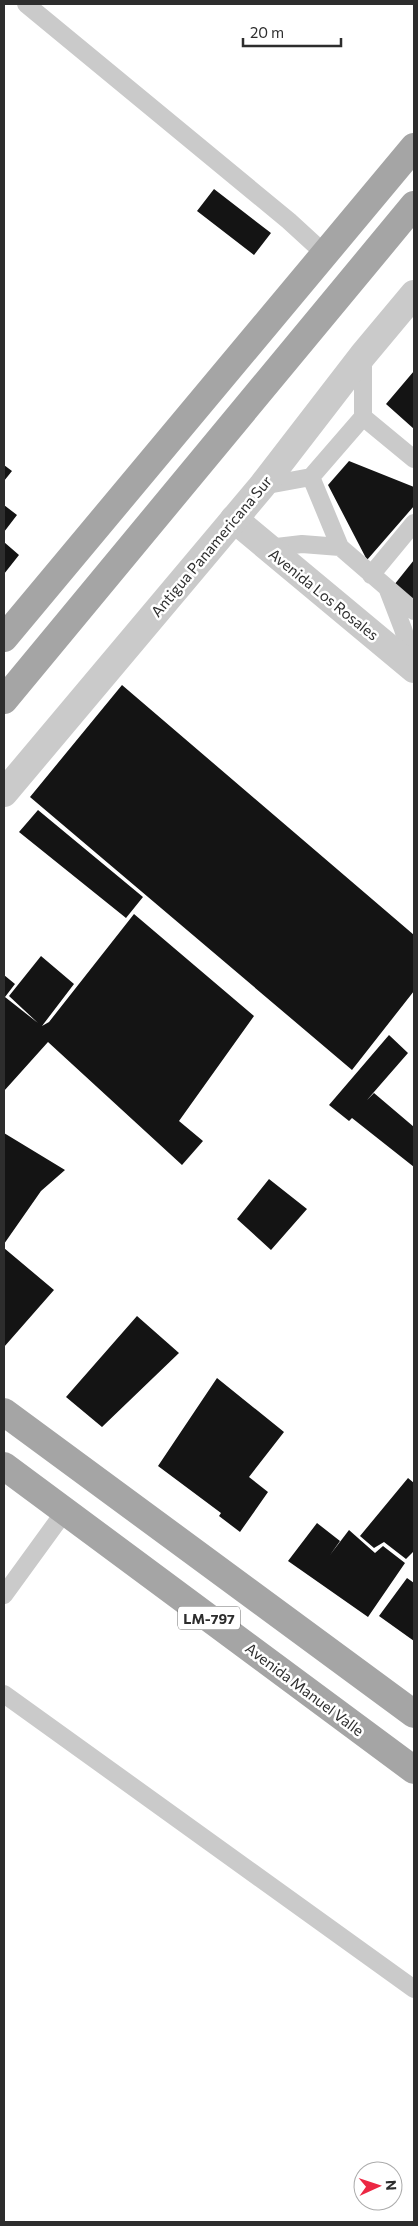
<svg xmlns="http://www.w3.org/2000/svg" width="418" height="2226" font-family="Commissioner,sans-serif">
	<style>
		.building { fill: #141414 }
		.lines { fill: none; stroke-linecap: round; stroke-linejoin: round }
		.service { stroke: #cacaca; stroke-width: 18 }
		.minor { stroke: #cacaca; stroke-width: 28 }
		.tertiary { stroke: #cacaca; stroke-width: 28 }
		.primary { stroke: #a5a5a5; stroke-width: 28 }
		.labels { text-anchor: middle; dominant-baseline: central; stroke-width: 5; stroke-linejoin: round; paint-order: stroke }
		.shield { fill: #fff; stroke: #6c6c6c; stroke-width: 1 }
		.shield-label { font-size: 14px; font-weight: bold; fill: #2d2d2d }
		.street-label { font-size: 15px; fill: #2d2d2d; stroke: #fff }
	</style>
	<rect width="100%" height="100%" fill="#fff"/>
	<!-- building -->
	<path class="building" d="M 214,189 L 271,233 L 254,255 L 197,211 Z
		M 414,371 L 414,429 L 386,404 Z
		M 349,461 L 414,487 L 414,506 L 367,560 L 328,485 Z
		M 4,465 L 12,471 L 4,481 Z
		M 4,505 L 17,515 L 4,532 Z
		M 4,542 L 19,555 L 4,574 Z
		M 414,560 L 414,602 L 394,585 Z
		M 122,685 L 414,935 L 414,991 L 352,1070 L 30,797 Z
		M 38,810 L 143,897 L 126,918 L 19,832 Z
		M 134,914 L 254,1016 L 179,1121 L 203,1141 L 182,1165 L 48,1042 L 4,1091 L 4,975 L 15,984 L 5,997 L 38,1023 L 9,996 L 41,956 L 74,984 L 42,1026 L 49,1022 Z
		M 389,1035 L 408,1053 L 367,1100 L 374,1093 L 414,1127 L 414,1167 L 352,1118 L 349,1121 L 329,1105 Z
		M 4,1133 L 65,1170 L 41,1191 L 4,1244 Z
		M 269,1179 L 307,1209 L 271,1250 L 237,1219 Z
		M 4,1248 L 54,1290 L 4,1347 Z
		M 137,1316 L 179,1353 L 102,1427 L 66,1397 Z
		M 217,1378 L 284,1432 L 249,1477 L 268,1492 L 240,1532 L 219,1516 L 221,1513 L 158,1466 Z
		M 408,1478 L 414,1483 L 414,1551 L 406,1559 L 384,1542 L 374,1548 L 360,1536 Z
		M 317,1523 L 340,1541 L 330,1555 L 349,1530 L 375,1553 L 383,1546 L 405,1563 L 368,1617 L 288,1561 Z
		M 407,1578 L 414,1583 L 414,1641 L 379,1616 Z"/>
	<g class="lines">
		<!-- service -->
		<path class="service" d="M 26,4 L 289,221 L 326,255
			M 363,417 L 414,459
			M 311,477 L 340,547 L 414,611
			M 262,486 L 311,477 L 363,417 L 363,355
			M 268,548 L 302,544 L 340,547
			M 371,575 L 414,523
			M 388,590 L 403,629 L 414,665
			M 4,1595 L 65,1511
			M 4,1694 L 414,1989"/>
		<!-- minor -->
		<path class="minor" d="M 234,519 L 414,669"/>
		<!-- tertiary -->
		<path class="tertiary" d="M 4,793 L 262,486 L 363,355 L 414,294"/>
		<!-- primary -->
		<path class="primary" d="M 4,638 L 414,147
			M 4,700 L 414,205
			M 4,1412 L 414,1714
			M 4,1466 L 414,1770"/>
	</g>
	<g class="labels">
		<!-- shield labels -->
		<rect class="shield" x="178" y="1606.5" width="62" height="23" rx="4"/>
		<g class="shield-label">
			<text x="209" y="1618">LM-797</text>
		</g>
		<!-- street labels -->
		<g class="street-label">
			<text transform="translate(211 546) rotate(-50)">Antigua Panamericana Sur</text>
			<text transform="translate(324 594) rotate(39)">Avenida Los Rosales</text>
			<text transform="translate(305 1689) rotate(37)">Avenida Manuel Valle</text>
		</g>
	</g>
	<!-- border -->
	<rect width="418" height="2226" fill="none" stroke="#2d2d2d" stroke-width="10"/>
	<!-- north arrow -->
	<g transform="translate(378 2186) rotate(87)"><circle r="24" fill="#ffffff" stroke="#ababab"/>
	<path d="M0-4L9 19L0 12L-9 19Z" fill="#ec2743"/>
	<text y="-8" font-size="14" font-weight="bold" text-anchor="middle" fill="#2d2d2d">N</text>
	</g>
	<!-- scale -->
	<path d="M243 38v8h98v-8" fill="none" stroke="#2d2d2d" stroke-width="2.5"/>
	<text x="250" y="38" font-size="15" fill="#2d2d2d" stroke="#ffffff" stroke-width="4" paint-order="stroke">20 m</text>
</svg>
